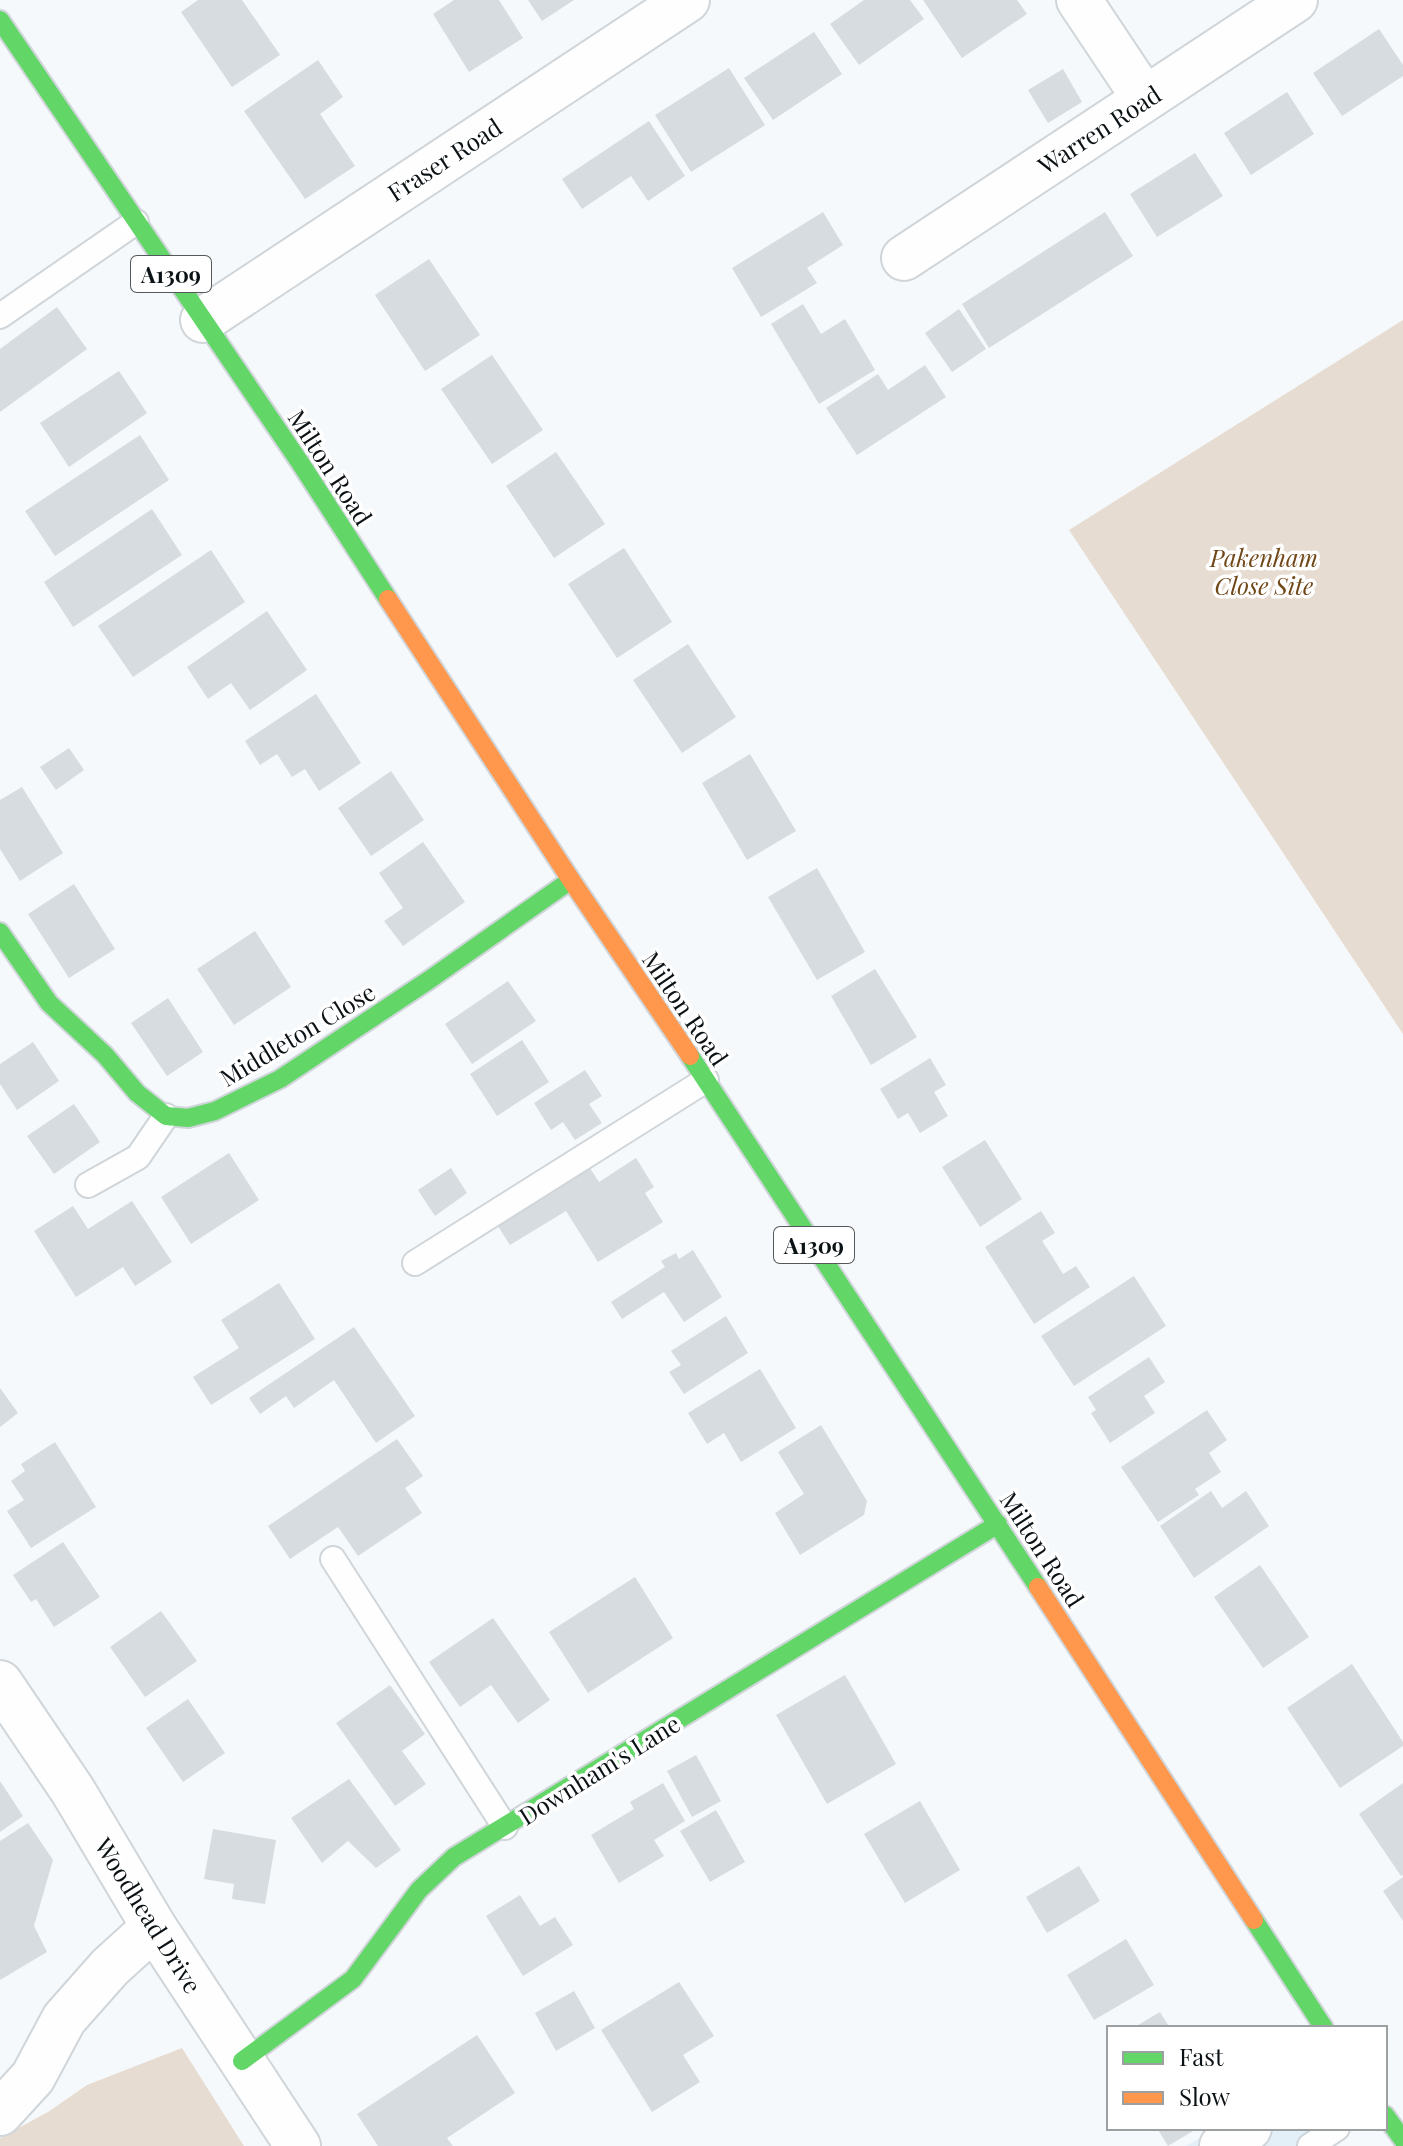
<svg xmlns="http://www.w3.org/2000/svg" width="1403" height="2146" font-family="'Playfair Display',serif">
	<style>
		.built { fill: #e3f0f8 }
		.green { fill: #e7dcd1 }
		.building { fill: #d6dcdf }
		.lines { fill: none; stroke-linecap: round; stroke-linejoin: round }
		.lane-casing { stroke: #cfd5d9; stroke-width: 28 }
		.street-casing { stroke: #cfd5d9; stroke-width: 48 }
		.fast-casing { stroke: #cfd5d9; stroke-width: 22 }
		.slow-casing { stroke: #cfd5d9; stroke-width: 22 }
		.lane { stroke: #fefeff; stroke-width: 24 }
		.street { stroke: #fefeff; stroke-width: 44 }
		.fast { stroke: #63d668; stroke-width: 18 }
		.slow { stroke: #ff974d; stroke-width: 18 }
		.labels { text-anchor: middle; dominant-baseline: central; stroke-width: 7; stroke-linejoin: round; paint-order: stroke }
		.shield { fill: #fff; stroke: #54595b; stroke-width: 2 }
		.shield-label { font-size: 22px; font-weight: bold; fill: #0b1215 }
		.street-label { font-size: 24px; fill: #0b1215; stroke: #fff }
		.park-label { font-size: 24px; font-style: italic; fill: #704717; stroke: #fff }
	</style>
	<rect width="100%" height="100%" fill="#f5f9fc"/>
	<!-- built -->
	<path class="built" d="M 1218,2128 L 1325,2128 L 1336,2146 L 1186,2146 Z"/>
	<!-- green -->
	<path class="green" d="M 1403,320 L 1403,1034 L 1069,530 Z
		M 182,2048 L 244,2146 L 0,2146 L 0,2138 L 48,2112 L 87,2085 Z"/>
	<!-- building -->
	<path class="building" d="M 198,0 L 242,0 L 280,55 L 232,87 L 181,12 Z
		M 454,0 L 499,0 L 523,38 L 469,72 L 433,14 Z
		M 528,0 L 574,0 L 542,21 Z
		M 864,0 L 910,0 L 924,19 L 859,65 L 830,24 Z
		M 923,0 L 1017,0 L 1027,14 L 962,58 Z
		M 1379,29 L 1403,65 L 1403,76 L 1342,116 L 1313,73 Z
		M 814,32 L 842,74 L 773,120 L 744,78 Z
		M 318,60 L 343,97 L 320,114 L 355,166 L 305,199 L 244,111 Z
		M 729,68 L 765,125 L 691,172 L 655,115 Z
		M 1063,69 L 1082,102 L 1048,123 L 1028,90 Z
		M 1287,92 L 1314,134 L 1251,175 L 1224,133 Z
		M 649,121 L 685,176 L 648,201 L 631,176 L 582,209 L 562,179 Z
		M 1195,153 L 1223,196 L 1157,237 L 1130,194 Z
		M 823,212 L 843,245 L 807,268 L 817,283 L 761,317 L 732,268 Z
		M 1105,212 L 1133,256 L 989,348 L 962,304 Z
		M 429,259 L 480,335 L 425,371 L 375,295 Z
		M 803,304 L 821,334 L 845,319 L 875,370 L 819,404 L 771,324 Z
		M 57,307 L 87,349 L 0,412 L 0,349 Z
		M 959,309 L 986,349 L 952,372 L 925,333 Z
		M 492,355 L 543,430 L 492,464 L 441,389 Z
		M 925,365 L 946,397 L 857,455 L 826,408 L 878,374 L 888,390 Z
		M 119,371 L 147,413 L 69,467 L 40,423 Z
		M 140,435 L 169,480 L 55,556 L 25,511 Z
		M 556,452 L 605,524 L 554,558 L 506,486 Z
		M 152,509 L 182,555 L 73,627 L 44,582 Z
		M 624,548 L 672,622 L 617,658 L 568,584 Z
		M 211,550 L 245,602 L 133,677 L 98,626 Z
		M 267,611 L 307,670 L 250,710 L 231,683 L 208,699 L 187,667 Z
		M 688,644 L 736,717 L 682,753 L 633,680 Z
		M 316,694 L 361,763 L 319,791 L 305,769 L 292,777 L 277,754 L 260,765 L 245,741 Z
		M 69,748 L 84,770 L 56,790 L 40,767 Z
		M 750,754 L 796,831 L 747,860 L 702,783 Z
		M 391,771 L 424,820 L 371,856 L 338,808 Z
		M 22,787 L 63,853 L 20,881 L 0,849 L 0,800 Z
		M 423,842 L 465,902 L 403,946 L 384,921 L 403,908 L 379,873 Z
		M 817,868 L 865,952 L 817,980 L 768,897 Z
		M 74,884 L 115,949 L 69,978 L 28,914 Z
		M 255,931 L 291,987 L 234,1025 L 197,969 Z
		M 875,969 L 917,1037 L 871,1065 L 831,996 Z
		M 508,981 L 536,1021 L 472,1064 L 445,1024 Z
		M 168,998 L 203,1052 L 167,1076 L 131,1023 Z
		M 522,1040 L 549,1082 L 497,1116 L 470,1074 Z
		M 33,1042 L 59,1081 L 17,1110 L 0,1084 L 0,1064 Z
		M 930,1058 L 946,1085 L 934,1092 L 948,1116 L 920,1133 L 908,1113 L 898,1119 L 880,1089 Z
		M 585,1070 L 602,1096 L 589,1104 L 602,1123 L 575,1140 L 563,1122 L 551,1130 L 534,1103 Z
		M 74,1104 L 100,1142 L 54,1174 L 27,1136 Z
		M 985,1140 L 1022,1199 L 980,1227 L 942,1167 Z
		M 229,1153 L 259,1200 L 191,1244 L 161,1197 Z
		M 636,1158 L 654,1187 L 645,1193 L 663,1222 L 598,1262 L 566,1211 L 510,1245 L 494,1220 L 586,1162 L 599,1182 Z
		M 451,1168 L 467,1193 L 435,1216 L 418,1190 Z
		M 132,1201 L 172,1262 L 135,1286 L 123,1267 L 76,1297 L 34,1231 L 73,1206 L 88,1229 Z
		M 1041,1211 L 1055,1233 L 1042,1241 L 1052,1256 L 1063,1274 L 1076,1266 L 1090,1287 L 1034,1324 L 985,1247 Z
		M 693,1250 L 722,1297 L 684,1322 L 664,1292 L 622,1319 L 611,1302 L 665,1267 L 661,1261 L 676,1253 L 679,1259 Z
		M 1134,1276 L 1166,1326 L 1074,1386 L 1041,1336 Z
		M 279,1283 L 315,1339 L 211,1405 L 193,1377 L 239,1348 L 221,1320 Z
		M 726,1316 L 748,1353 L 684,1394 L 669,1372 L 681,1365 L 671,1351 Z
		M 354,1327 L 415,1416 L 376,1443 L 334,1380 L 294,1408 L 286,1396 L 260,1414 L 249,1398 Z
		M 1149,1357 L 1165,1382 L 1144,1396 L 1155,1413 L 1110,1443 L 1091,1413 L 1096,1410 L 1088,1397 Z
		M 760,1369 L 796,1428 L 741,1462 L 724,1433 L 707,1444 L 688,1413 Z
		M 0,1388 L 18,1413 L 0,1427 Z
		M 1207,1410 L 1227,1440 L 1209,1453 L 1221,1472 L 1195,1489 L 1199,1495 L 1158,1522 L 1121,1467 Z
		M 821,1425 L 867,1501 L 864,1515 L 800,1555 L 775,1513 L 804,1494 L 778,1452 Z
		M 397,1439 L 423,1476 L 405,1488 L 422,1513 L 358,1556 L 338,1527 L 290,1559 L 268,1526 Z
		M 55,1442 L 96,1507 L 31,1548 L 7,1511 L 24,1500 L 11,1481 L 25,1471 L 21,1464 Z
		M 1211,1491 L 1222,1508 L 1246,1491 L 1269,1526 L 1194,1578 L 1160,1526 Z
		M 63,1542 L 100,1597 L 54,1627 L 36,1599 L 31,1602 L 13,1575 Z
		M 1260,1565 L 1309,1637 L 1263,1668 L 1214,1597 Z
		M 635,1577 L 673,1638 L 588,1693 L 549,1632 Z
		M 161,1611 L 197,1661 L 145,1697 L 110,1647 Z
		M 493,1618 L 550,1700 L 518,1723 L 491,1685 L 460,1707 L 429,1662 Z
		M 1352,1664 L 1403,1742 L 1403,1746 L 1340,1788 L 1287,1708 Z
		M 845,1675 L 896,1764 L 827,1804 L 776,1715 Z
		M 390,1685 L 425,1734 L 402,1751 L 426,1784 L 395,1806 L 336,1723 Z
		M 188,1699 L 225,1753 L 183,1782 L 146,1728 Z
		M 696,1755 L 721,1801 L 692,1817 L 667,1771 Z
		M 349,1779 L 401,1850 L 376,1868 L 348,1841 L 322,1863 L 291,1818 Z
		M 0,1781 L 23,1816 L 0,1832 Z
		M 663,1783 L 685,1821 L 654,1840 L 664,1856 L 619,1883 L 591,1835 L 634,1809 L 630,1802 Z
		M 1403,1783 L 1403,1875 L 1401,1876 L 1359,1814 Z
		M 920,1801 L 960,1870 L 905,1903 L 864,1834 Z
		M 716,1810 L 745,1862 L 710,1882 L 680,1831 Z
		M 28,1823 L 53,1860 L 34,1926 L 47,1952 L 0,1980 L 0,1841 Z
		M 213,1829 L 276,1840 L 265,1904 L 232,1899 L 234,1884 L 204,1879 Z
		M 1079,1866 L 1100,1901 L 1047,1933 L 1026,1897 Z
		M 1403,1877 L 1403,1921 L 1383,1891 Z
		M 520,1895 L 540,1926 L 555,1917 L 573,1945 L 523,1976 L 486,1916 Z
		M 1126,1939 L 1154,1985 L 1094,2020 L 1067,1975 Z
		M 679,1982 L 714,2036 L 683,2055 L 700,2082 L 652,2112 L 601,2030 Z
		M 574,1991 L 595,2028 L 556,2051 L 535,2013 Z
		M 1160,2012 L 1170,2028 L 1133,2028 Z
		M 477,2035 L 515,2093 L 447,2138 L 453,2146 L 378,2146 L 357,2114 Z
		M 1157,2128 L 1198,2128 L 1168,2146 Z"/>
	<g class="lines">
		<defs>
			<path id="lane" d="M 0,316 L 136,222
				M 88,1185 L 138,1157 L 166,1116
				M 415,1263 L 706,1080
				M 333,1559 L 505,1827
				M 1310,2146 L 1337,2128"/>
			<path id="street" d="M 1079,0 L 1145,99
				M 904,258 L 1295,0
				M 203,320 L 687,0
				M 0,1683 L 73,1791 L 154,1927 L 298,2146
				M 0,2113 L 33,2077 L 64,2019 L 110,1967 L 154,1927
				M 1222,2146 L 1249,2128"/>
			<path id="fast" d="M 0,20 L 301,464 L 388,599
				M 0,932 L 49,1003 L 105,1055 L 137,1093 L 166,1116 L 188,1118 L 215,1111 L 280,1079 L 429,980 L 571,880
				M 690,1056 L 1038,1587
				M 1254,1920 L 1324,2028
				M 242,2061 L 353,1979 L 419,1890 L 454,1857 L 998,1524
				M 1385,2115 L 1403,2140"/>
			<path id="slow" d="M 388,599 L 571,880 L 690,1056
				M 1038,1587 L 1254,1920"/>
		</defs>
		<!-- lane casing -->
		<use href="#lane" class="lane-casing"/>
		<!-- street casing -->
		<use href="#street" class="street-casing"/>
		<!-- fast casing -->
		<use href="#fast" class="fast-casing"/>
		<!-- slow casing -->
		<use href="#slow" class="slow-casing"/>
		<!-- lane -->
		<use href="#lane" class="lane"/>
		<!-- street -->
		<use href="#street" class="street"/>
		<!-- fast -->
		<use href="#fast" class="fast"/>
		<!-- slow -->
		<use href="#slow" class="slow"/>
	</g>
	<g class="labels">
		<!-- shield labels -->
		<g class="shield">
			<rect x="131" y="256" width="80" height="36" rx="6"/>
			<rect x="774" y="1227" width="80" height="36" rx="6"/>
		</g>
		<g class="shield-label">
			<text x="171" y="274">A1309</text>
			<text x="814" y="1245">A1309</text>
		</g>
		<!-- street labels -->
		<g class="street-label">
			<text transform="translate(1099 129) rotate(-33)">Warren Road</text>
			<text transform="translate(444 159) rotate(-33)">Fraser Road</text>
			<text transform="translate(331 467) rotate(57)">Milton Road</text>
			<text transform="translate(686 1008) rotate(56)">Milton Road</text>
			<text transform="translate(297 1034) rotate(-31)">Middleton Close</text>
			<text transform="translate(1043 1549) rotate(57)">Milton Road</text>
			<text transform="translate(599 1769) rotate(-32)">Downham's Lane</text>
			<text transform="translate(149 1915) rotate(58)">Woodhead Drive</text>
		</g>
		<!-- park labels -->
		<g class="park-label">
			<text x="1264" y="557">Pakenham<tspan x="1264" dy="28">Close Site</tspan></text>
		</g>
	</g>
	<!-- legend -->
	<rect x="1107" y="2026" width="280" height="104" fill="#ffffff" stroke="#9da0a1" stroke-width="2"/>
	<rect x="1123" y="2052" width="40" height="12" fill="#63d668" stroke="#9da0a1" stroke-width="2"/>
	<text x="1179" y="2066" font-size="24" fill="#0b1215">Fast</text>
	<rect x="1123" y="2092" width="40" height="12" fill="#ff974d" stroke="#9da0a1" stroke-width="2"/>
	<text x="1179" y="2106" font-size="24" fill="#0b1215">Slow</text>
</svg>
